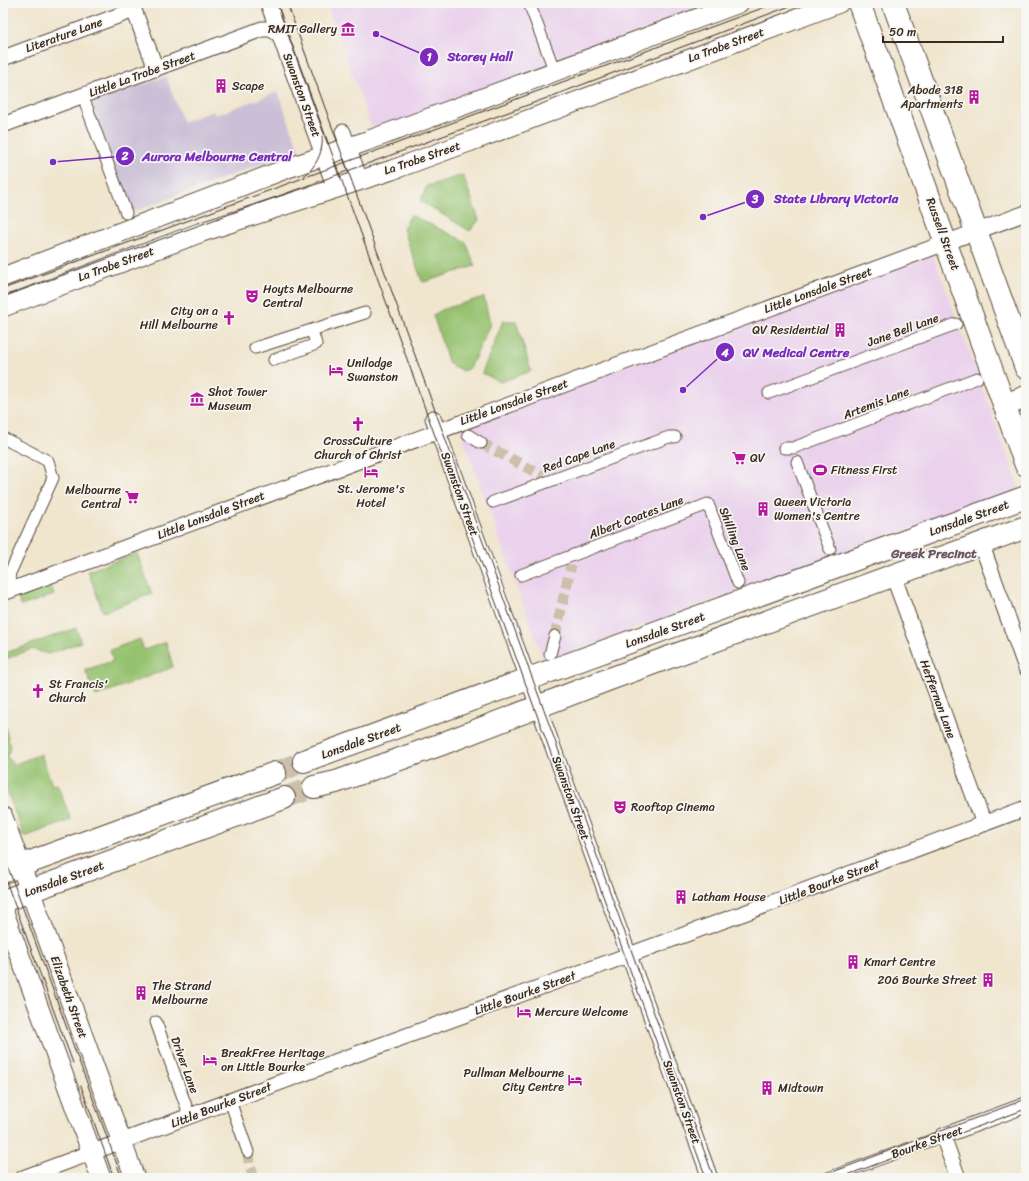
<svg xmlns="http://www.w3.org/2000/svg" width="1029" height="1181" font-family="Sriracha,sans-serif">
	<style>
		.built { fill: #ead1ec }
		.industrial { fill: #cabfd6 }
		.green { fill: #96c26f; stroke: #687646 }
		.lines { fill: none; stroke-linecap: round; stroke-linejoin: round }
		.pedestrian-tunnel { stroke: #ccc0aa; stroke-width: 11; stroke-dasharray: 11 5.5; stroke-linecap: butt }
		.secondary-tunnel { stroke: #ccc0aa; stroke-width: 22; stroke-dasharray: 22 11; stroke-linecap: butt }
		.pedestrian-casing { stroke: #564638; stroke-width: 13 }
		.minor-casing { stroke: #564638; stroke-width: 17 }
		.tertiary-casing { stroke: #564638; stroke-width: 21 }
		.secondary-casing { stroke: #564638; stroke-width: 24 }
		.pedestrian { stroke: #fff; stroke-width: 11 }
		.minor { stroke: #fff; stroke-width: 15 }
		.tertiary { stroke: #fff; stroke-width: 19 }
		.secondary { stroke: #fff; stroke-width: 22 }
		.tram { stroke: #3b2a1e; stroke-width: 1 }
		.labels { text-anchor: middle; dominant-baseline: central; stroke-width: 3.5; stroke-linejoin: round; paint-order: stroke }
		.poi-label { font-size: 12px; fill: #3b2a1e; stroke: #f6f6f2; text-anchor: start }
		.street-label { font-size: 12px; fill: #3b2a1e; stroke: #f6f6f2 }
		.neighbourhood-label { font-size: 13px; font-weight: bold; fill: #6c5760; stroke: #f6f6f2 }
		.leader { fill: none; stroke: #7b2cbf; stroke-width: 1.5 }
		.callout-dot { fill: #7b2cbf; stroke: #f6f6f2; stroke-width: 1.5 }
		.mark-label { font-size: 12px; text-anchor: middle; font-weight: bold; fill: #fff }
		.callout-label { font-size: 13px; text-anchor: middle; font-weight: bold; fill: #7b2cbf; stroke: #f6f6f2; stroke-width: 3.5; stroke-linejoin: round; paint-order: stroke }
	</style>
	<rect width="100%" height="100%" fill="#f6f6f2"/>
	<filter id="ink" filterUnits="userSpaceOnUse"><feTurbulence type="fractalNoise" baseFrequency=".025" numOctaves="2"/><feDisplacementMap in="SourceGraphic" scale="8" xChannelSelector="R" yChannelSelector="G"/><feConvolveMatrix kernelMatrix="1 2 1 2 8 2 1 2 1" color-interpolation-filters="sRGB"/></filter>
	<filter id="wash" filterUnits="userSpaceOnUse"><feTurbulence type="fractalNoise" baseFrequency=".012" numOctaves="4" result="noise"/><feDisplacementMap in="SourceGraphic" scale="16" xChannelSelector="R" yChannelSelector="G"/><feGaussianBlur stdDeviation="0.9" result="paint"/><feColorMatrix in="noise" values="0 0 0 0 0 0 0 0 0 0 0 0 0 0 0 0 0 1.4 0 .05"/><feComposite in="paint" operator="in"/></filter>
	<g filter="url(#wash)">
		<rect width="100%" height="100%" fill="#f0e5cd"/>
		<!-- built -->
		<path class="built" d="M 326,3 L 715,3 L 373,131 Z
			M 933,255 L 1020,489 L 544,662 L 459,427 Z"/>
		<!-- industrial -->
		<path class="industrial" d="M 166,76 L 183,122 L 213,111 L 215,115 L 278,92 L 299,150 L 130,213 L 91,103 Z"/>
		<!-- green -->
		<path class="green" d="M 463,175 L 479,220 L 470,231 L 420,201 L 427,186 Z
			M 411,215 L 466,242 L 475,266 L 424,282 L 422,281 L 403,228 Z
			M 484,297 L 490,324 L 474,360 L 471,363 L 470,368 L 462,371 L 457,367 L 453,368 L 452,363 L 449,364 L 433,315 L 444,309 Z
			M 503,321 L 516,321 L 531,371 L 501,382 L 482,373 Z
			M 137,553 L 152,594 L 103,612 L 88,571 Z
			M 51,585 L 54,595 L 21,606 L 18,598 Z
			M 76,628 L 81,642 L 48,654 L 32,649 L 3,660 L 3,654 Z
			M 140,639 L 144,650 L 166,642 L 173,667 L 96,696 L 85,670 L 113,661 L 110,650 Z
			M 3,717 L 10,748 L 7,756 L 9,760 L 15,764 L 41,754 L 52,785 L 57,784 L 71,820 L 24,837 L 3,780 Z"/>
	</g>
	<g filter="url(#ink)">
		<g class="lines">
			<!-- pedestrian-tunnel -->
			<path class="pedestrian-tunnel" d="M 481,443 L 543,476
				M 555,636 L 571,565
				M 248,1152 L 249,1164 L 254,1178"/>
			<!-- secondary-tunnel -->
			<path class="secondary-tunnel" d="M 275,773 L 304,761
				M 284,798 L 314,787"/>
			<defs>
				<path id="pedestrian" d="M 529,3 L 555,72
					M 86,105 L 126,213
					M 255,348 L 365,313
					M 274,360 L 316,344 L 312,330
					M 769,393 L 956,324
					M 468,435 L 481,443
					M 3,438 L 48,461 L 53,478 L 9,575 L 13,589
					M 784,448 L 793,448 L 977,378
					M 797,462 L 830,549
					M 493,502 L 669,437 L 675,437
					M 521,575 L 708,504 L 738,583
					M 550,654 L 555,636
					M 156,1022 L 190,1117
					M 230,1101 L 248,1152
					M 828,1178 L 943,1136"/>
				<path id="minor" d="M 268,3 L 335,188
					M 3,58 L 134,10 L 156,69
					M 3,125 L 262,29 L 271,29 L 280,35
					M 343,132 L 360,180
					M 433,418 L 710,1178
					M 981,543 L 1026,668
					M 893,575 L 984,824
					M 3,593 L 1026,213
					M 23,1178 L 332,1063 L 758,908 L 1026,808
					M 958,1178 L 943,1136 L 1026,1105"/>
				<path id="tertiary" d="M 3,277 L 291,167 L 367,141 L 739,3
					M 3,307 L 202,232 L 392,170 L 477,139 L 839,3
					M 3,817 L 135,1178
					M 3,910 L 101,1178"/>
				<path id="secondary" d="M 859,3 L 1026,465
					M 893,3 L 1026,368
					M 1004,405 L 1026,397
					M 304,761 L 1026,497
					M 314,787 L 336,782 L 439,745 L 607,680 L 1026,527
					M 3,872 L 275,773
					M 3,901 L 284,798"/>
			</defs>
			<!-- pedestrian casing -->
			<use href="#pedestrian" class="pedestrian-casing"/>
			<!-- minor casing -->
			<use href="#minor" class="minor-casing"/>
			<!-- tertiary casing -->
			<use href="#tertiary" class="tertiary-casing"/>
			<!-- secondary casing -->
			<use href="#secondary" class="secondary-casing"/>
			<!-- pedestrian -->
			<use href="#pedestrian" class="pedestrian"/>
			<!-- minor -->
			<use href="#minor" class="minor"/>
			<!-- tertiary -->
			<use href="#tertiary" class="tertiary"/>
			<!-- secondary -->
			<use href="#secondary" class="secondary"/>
			<!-- tram -->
			<path class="tram" d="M 277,3 L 706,1178
				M 287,3 L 714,1178
				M 304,176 C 316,167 324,151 322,136
				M 3,289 L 776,3
				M 3,297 L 547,98 L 798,3
				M 3,854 L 122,1178
				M 3,873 L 73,1063
				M 81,1086 L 114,1178
				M 817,1178 L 1026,1099
				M 839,1178 L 1026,1109"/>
		</g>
	</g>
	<!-- icons -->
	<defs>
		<symbol id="museum-bare" viewBox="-9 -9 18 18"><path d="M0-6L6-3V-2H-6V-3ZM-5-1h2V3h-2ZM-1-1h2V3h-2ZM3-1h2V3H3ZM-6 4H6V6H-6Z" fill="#b5179e" stroke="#f6f6f2" stroke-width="2.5" paint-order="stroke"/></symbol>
		<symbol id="building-bare" viewBox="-9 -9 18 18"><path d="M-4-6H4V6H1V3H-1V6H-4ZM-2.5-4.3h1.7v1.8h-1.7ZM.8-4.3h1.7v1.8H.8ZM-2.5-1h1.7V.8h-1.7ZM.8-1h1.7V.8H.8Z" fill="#b5179e" stroke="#f6f6f2" stroke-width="2.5" paint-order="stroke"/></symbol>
		<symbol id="theatre-bare" viewBox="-9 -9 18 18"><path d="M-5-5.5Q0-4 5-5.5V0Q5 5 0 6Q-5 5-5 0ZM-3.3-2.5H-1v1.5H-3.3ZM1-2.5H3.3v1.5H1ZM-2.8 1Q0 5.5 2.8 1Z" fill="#b5179e" stroke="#f6f6f2" stroke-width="2.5" paint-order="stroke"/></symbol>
		<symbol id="church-bare" viewBox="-9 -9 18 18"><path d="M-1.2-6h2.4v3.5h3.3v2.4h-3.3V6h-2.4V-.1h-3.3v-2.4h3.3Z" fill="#b5179e" stroke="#f6f6f2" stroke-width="2.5" paint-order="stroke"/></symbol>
		<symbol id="hotel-bare" viewBox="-9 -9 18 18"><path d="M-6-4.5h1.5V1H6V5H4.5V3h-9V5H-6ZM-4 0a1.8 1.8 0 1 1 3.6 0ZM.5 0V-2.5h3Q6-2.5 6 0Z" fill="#b5179e" stroke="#f6f6f2" stroke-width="2.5" paint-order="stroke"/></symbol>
		<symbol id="supermarket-bare" viewBox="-9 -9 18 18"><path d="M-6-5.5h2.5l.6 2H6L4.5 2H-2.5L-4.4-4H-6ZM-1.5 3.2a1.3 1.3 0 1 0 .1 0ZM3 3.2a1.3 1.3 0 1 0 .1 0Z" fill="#b5179e" stroke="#f6f6f2" stroke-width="2.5" paint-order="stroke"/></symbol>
		<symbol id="stadium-bare" viewBox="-9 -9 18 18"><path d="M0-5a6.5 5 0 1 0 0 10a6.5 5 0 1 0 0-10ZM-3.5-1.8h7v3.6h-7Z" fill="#b5179e" stroke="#f6f6f2" stroke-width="2.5" paint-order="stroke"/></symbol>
	</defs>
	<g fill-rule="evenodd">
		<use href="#museum-bare" x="338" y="19" width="20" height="20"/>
		<use href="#building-bare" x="211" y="76" width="20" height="20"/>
		<use href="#building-bare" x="964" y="87" width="20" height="20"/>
		<use href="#theatre-bare" x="242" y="286" width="20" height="20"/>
		<use href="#church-bare" x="219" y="308" width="20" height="20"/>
		<use href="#building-bare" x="830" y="320" width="20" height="20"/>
		<use href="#hotel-bare" x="326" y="360" width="20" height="20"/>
		<use href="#museum-bare" x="187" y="389" width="20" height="20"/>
		<use href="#church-bare" x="348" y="414" width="20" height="20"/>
		<use href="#supermarket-bare" x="729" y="448" width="20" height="20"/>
		<use href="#stadium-bare" x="810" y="460" width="20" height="20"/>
		<use href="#hotel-bare" x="361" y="462" width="20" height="20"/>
		<use href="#supermarket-bare" x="122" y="487" width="20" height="20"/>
		<use href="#building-bare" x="753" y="499" width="20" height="20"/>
		<use href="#church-bare" x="28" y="681" width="20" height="20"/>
		<use href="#theatre-bare" x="610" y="797" width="20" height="20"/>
		<use href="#building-bare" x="671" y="887" width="20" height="20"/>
		<use href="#building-bare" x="843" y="952" width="20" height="20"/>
		<use href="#building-bare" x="978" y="970" width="20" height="20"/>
		<use href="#building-bare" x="131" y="983" width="20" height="20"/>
		<use href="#hotel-bare" x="514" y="1002" width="20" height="20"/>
		<use href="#hotel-bare" x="200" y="1050" width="20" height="20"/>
		<use href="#hotel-bare" x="565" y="1070" width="20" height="20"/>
		<use href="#building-bare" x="757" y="1078" width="20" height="20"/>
	</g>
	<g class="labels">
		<!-- poi labels -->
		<g class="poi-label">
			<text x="337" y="29" text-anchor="end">RMIT Gallery</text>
			<text x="232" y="86">Scape</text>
			<text x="963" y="90" text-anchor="end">Abode 318<tspan x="963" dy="14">Apartments</tspan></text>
			<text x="263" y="289">Hoyts Melbourne<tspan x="263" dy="14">Central</tspan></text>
			<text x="218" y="311" text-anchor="end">City on a<tspan x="218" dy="14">Hill Melbourne</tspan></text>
			<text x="829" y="330" text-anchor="end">QV Residential</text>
			<text x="347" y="363">Unilodge<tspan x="347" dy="14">Swanston</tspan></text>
			<text x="208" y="392">Shot Tower<tspan x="208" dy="14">Museum</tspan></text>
			<text x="358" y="441" text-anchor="middle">CrossCulture<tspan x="358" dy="14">Church of Christ</tspan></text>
			<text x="750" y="458">QV</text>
			<text x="831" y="470">Fitness First</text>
			<text x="371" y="489" text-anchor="middle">St. Jerome's<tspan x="371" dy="14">Hotel</tspan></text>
			<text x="121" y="490" text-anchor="end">Melbourne<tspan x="121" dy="14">Central</tspan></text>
			<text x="774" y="502">Queen Victoria<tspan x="774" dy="14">Women's Centre</tspan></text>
			<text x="49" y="684">St Francis'<tspan x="49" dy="14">Church</tspan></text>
			<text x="631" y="807">Rooftop Cinema</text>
			<text x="692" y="897">Latham House</text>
			<text x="864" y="962">Kmart Centre</text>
			<text x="977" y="980" text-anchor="end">206 Bourke Street</text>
			<text x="152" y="986">The Strand<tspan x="152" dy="14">Melbourne</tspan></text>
			<text x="535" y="1012">Mercure Welcome</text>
			<text x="221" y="1053">BreakFree Heritage<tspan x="221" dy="14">on Little Bourke</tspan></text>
			<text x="564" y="1073" text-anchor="end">Pullman Melbourne<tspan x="564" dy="14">City Centre</tspan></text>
			<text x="778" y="1088">Midtown</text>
		</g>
		<!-- street labels -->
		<g class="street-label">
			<text transform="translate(64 35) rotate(-20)">Literature Lane</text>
			<text transform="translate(726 45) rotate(-20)">La Trobe Street</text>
			<text transform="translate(142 74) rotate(-20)">Little La Trobe Street</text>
			<text transform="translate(302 95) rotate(70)">Swanston Street</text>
			<text transform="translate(422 158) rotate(-19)">La Trobe Street</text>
			<text transform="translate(943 234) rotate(70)">Russell Street</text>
			<text transform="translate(116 264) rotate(-20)">La Trobe Street</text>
			<text transform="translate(818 290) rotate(-20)">Little Lonsdale Street</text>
			<text transform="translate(903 330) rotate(-20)">Jane Bell Lane</text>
			<text transform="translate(514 402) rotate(-20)">Little Lonsdale Street</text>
			<text transform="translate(876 403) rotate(-21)">Artemis Lane</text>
			<text transform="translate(579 456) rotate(-20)">Red Cape Lane</text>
			<text transform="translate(460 494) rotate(70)">Swanston Street</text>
			<text transform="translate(211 515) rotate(-21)">Little Lonsdale Street</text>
			<text transform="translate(636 517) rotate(-21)">Albert Coates Lane</text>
			<text transform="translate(969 518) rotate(-20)">Lonsdale Street</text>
			<text transform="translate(735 539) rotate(69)">Shilling Lane</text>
			<text transform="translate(665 630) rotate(-20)">Lonsdale Street</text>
			<text transform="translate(938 699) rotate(70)">Heffernan Lane</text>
			<text transform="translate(361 741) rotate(-20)">Lonsdale Street</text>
			<text transform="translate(571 798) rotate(70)">Swanston Street</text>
			<text transform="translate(64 879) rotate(-20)">Lonsdale Street</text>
			<text transform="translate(829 882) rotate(-21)">Little Bourke Street</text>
			<text transform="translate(525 993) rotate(-20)">Little Bourke Street</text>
			<text transform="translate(69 997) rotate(70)">Elizabeth Street</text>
			<text transform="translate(185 1065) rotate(70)">Driver Lane</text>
			<text transform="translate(682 1102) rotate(70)">Swanston Street</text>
			<text transform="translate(221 1105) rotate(-21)">Little Bourke Street</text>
			<text transform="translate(927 1142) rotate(-20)">Bourke Street</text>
		</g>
		<!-- neighbourhood labels -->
		<g class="neighbourhood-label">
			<text x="934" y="553">Greek Precinct</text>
		</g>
	</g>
	<!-- callouts -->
	<path class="leader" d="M376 34L429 57M53 162L125 156M703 217L755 199M683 390L725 352"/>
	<g class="callout-dot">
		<circle cx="376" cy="34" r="4"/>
		<circle cx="53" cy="162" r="4"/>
		<circle cx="703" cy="217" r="4"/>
		<circle cx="683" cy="390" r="4"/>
		<circle cx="429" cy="57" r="10"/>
		<circle cx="125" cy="156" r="10"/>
		<circle cx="755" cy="199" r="10"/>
		<circle cx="725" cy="352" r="10"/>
	</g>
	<g class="mark-label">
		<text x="429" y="61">1</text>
		<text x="125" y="160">2</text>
		<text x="755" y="203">3</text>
		<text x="725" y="357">4</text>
	</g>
	<g class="callout-label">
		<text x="480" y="61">Storey Hall</text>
		<text x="217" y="161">Aurora Melbourne Central</text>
		<text x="836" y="203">State Library Victoria</text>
		<text x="796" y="357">QV Medical Centre</text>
	</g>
	<!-- margin -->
	<rect width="1029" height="1181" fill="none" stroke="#f6f6f2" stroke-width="16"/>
	<!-- scale -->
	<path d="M883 36v6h120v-6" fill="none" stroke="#3b2a1e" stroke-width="2"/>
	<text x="889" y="36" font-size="12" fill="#3b2a1e" stroke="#f6f6f2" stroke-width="3" paint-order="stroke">50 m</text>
</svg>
